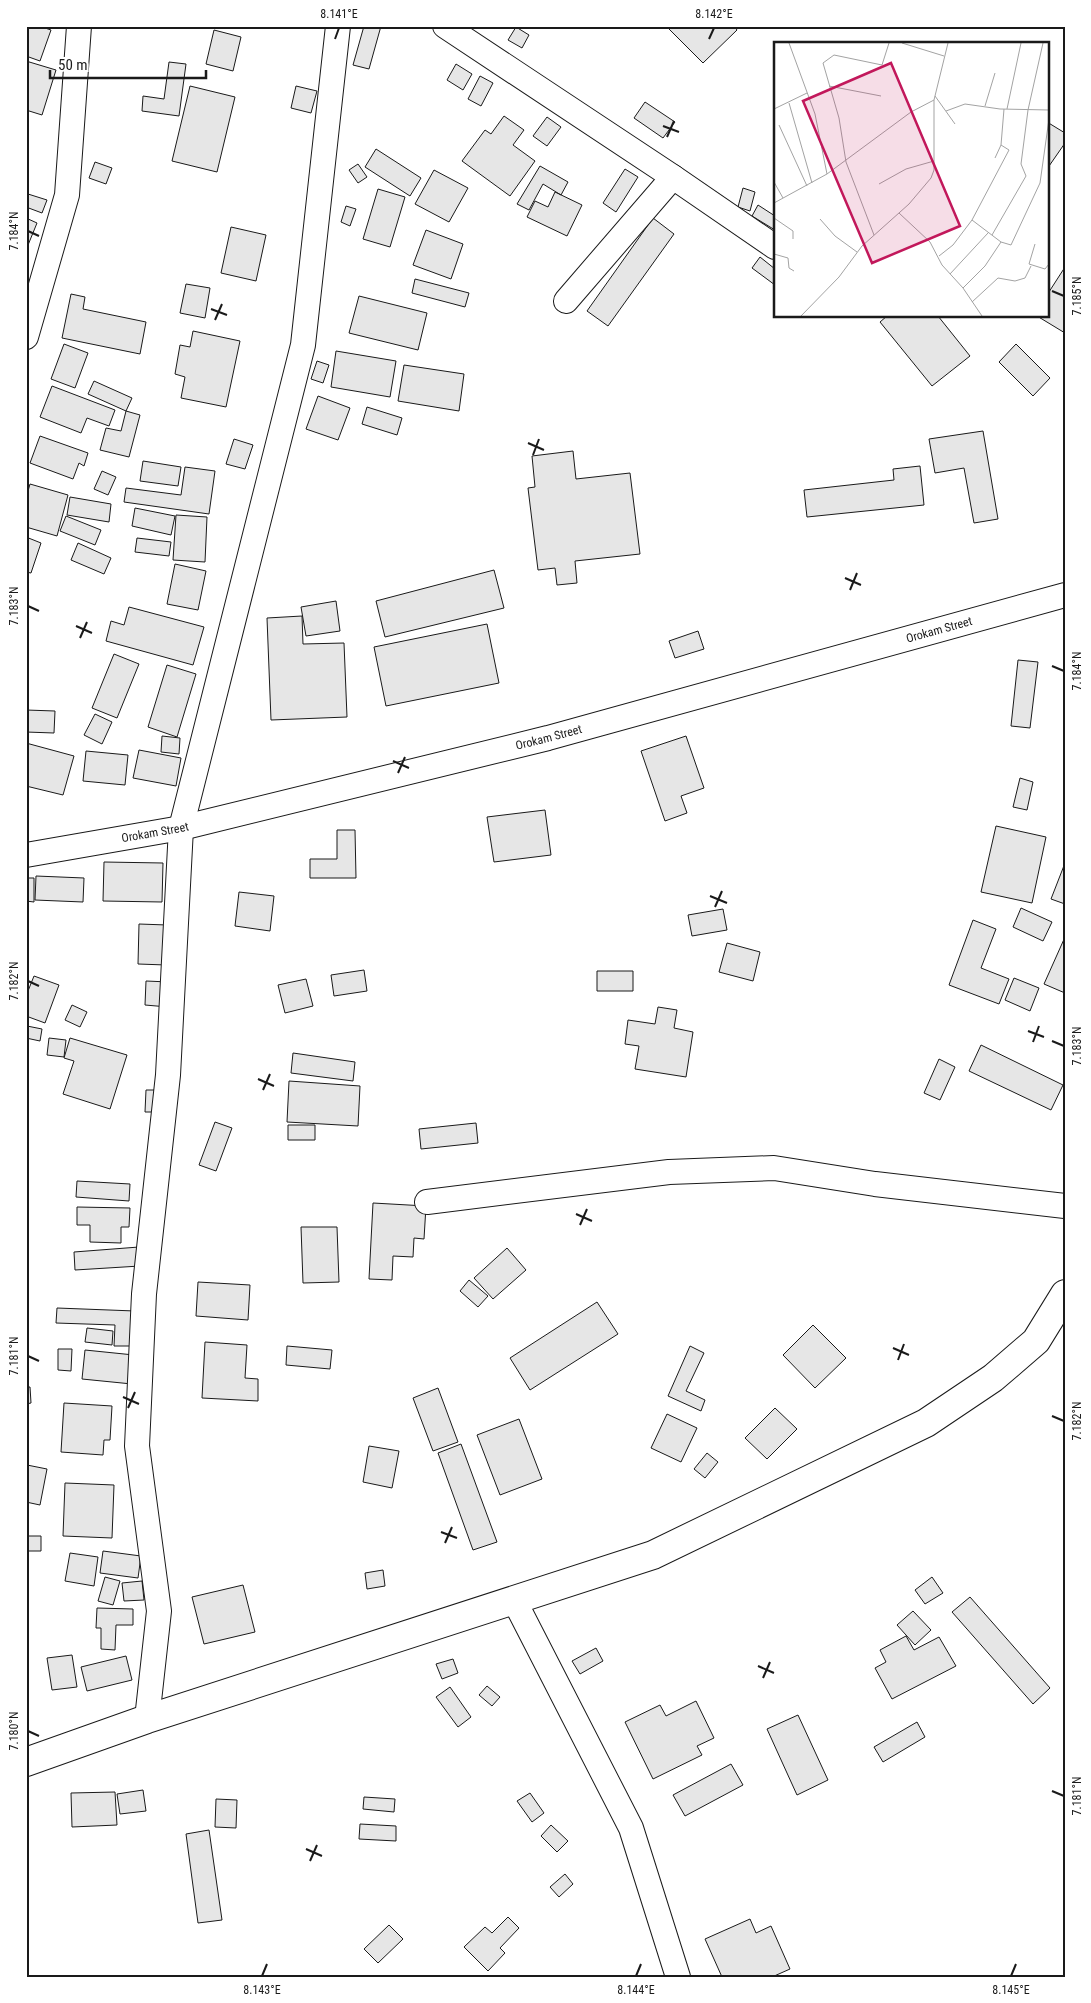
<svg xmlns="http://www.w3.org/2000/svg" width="1091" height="2003" font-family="'Roboto Condensed',sans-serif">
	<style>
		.building { fill: #e6e6e6; stroke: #1a1a1a }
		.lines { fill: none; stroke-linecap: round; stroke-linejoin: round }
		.minor-casing { stroke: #1a1a1a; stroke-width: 26 }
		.major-casing { stroke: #1a1a1a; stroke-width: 30 }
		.minor { stroke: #fff; stroke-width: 24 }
		.major { stroke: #fff; stroke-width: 28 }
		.ticks { fill: none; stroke: #1a1a1a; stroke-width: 2 }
		.labels { text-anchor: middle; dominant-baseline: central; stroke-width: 4; stroke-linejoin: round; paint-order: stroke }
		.street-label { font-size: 12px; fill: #1a1a1a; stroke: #fff }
		.inset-road { fill: none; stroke: #a3a3a3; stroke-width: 1 }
		.view { fill: #c2185b; fill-opacity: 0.15; stroke: #c2185b; stroke-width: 2.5 }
		.inset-edge { fill: none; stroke: #1a1a1a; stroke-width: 2.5 }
		.neatline { fill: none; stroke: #1a1a1a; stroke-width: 2 }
		.ticks-label { font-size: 12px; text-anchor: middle; fill: #1a1a1a }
	</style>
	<rect width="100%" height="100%" fill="#fff"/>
	<!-- building -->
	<path class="building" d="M 26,26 L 39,26 L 51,30 L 40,61 L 26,56 Z
		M 364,26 L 381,26 L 369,69 L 353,65 Z
		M 666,26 L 734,26 L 737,30 L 703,63 Z
		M 516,27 L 529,35 L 522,48 L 508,40 Z
		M 214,30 L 241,37 L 233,71 L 206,64 Z
		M 26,61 L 56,70 L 42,115 L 26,110 Z
		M 169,62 L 186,64 L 179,116 L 142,111 L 143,96 L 164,99 Z
		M 456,64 L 472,74 L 463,90 L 447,80 Z
		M 480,76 L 493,83 L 481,106 L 468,99 Z
		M 190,86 L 235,97 L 217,172 L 172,161 Z
		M 296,86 L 317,91 L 311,113 L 291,108 Z
		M 645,102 L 675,122 L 663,138 L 634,118 Z
		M 504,116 L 524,130 L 513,145 L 535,161 L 510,196 L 462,161 L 485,130 L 491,134 Z
		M 547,117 L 561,127 L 547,146 L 533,136 Z
		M 1047,122 L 1065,133 L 1065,143 L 1047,169 Z
		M 376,149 L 421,178 L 410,196 L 365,167 Z
		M 95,162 L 112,168 L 106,184 L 89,178 Z
		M 358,164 L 367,177 L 358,183 L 349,170 Z
		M 540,166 L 568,182 L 561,195 L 543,184 L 529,210 L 517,204 Z
		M 625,169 L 638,177 L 616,212 L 603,203 Z
		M 434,170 L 468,188 L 449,222 L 415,204 Z
		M 743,188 L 755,192 L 750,211 L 738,207 Z
		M 378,189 L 405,197 L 390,247 L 363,239 Z
		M 555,192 L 582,205 L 567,236 L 527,217 L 535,201 L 548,207 Z
		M 28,194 L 47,200 L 42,213 L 26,207 Z
		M 758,205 L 775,216 L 775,230 L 752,216 Z
		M 346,206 L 356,209 L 350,226 L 341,222 Z
		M 26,218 L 37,223 L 26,250 Z
		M 653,218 L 674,234 L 608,326 L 587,311 Z
		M 231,227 L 266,235 L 256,281 L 221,273 Z
		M 426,230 L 463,244 L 451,279 L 413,265 Z
		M 760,257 L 775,269 L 775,285 L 752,268 Z
		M 1065,267 L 1065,333 L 1037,316 L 1047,316 L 1047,295 Z
		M 415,279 L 469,293 L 465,307 L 412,293 Z
		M 186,284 L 210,288 L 205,318 L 180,313 Z
		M 71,294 L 85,297 L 83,309 L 146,322 L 140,354 L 62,338 Z
		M 359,296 L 427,313 L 418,350 L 349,333 Z
		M 887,316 L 938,316 L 970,356 L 932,386 L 880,322 Z
		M 193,331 L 240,341 L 226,407 L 181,398 L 185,377 L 175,374 L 180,345 L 190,347 Z
		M 64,344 L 88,353 L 75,388 L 51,379 Z
		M 1016,344 L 1050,378 L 1033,396 L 999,362 Z
		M 336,351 L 396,361 L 390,397 L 331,387 Z
		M 317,361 L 329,365 L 323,383 L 311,379 Z
		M 404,365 L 464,374 L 459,411 L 398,401 Z
		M 94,381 L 132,398 L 126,411 L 88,394 Z
		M 52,386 L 115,410 L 109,426 L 87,418 L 81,433 L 40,417 Z
		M 318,396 L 350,408 L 338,440 L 306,429 Z
		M 367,407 L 402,418 L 397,435 L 362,424 Z
		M 126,411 L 140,415 L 129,457 L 100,450 L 106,428 L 121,431 Z
		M 983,431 L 998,519 L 974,523 L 964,468 L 935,473 L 929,439 Z
		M 40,436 L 88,453 L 84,466 L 79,463 L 73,479 L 30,463 Z
		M 234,439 L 253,445 L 245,469 L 226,464 Z
		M 573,451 L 576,479 L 630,473 L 640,554 L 575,561 L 577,583 L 557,585 L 555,568 L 538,570 L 528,488 L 535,487 L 532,456 Z
		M 143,461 L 181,467 L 178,486 L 140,481 Z
		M 920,466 L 924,505 L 807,517 L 804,490 L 894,480 L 893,469 Z
		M 185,467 L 215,471 L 209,514 L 124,502 L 126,488 L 181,495 Z
		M 102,471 L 116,477 L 108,495 L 94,489 Z
		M 30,484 L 68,495 L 57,536 L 26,527 L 26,498 Z
		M 70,497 L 111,504 L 109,522 L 67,515 Z
		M 135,508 L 175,516 L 171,535 L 132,526 Z
		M 176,515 L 207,517 L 205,562 L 173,560 Z
		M 66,516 L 101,530 L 95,545 L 60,531 Z
		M 26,537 L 41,543 L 31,573 L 26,572 Z
		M 137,538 L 171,542 L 169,556 L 135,552 Z
		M 78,543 L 111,558 L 104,574 L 71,560 Z
		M 175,564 L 206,571 L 198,610 L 167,604 Z
		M 494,570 L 504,608 L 385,637 L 376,601 Z
		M 336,601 L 340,631 L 306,636 L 301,607 Z
		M 129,607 L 204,627 L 193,665 L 106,641 L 111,621 L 124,625 Z
		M 302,616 L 303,644 L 344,643 L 347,717 L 271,720 L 267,618 Z
		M 487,624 L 499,683 L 386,706 L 374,647 Z
		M 698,631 L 704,649 L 675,658 L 669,641 Z
		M 114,654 L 139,664 L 117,718 L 92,708 Z
		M 1018,660 L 1038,662 L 1030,728 L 1011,726 Z
		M 167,665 L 196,674 L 177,737 L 148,727 Z
		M 26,710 L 55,711 L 54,733 L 26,732 Z
		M 95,714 L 112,722 L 102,744 L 84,735 Z
		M 162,736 L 180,738 L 179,754 L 161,752 Z
		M 686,736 L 704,788 L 681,796 L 687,813 L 665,821 L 641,751 Z
		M 26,743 L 74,756 L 63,795 L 26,786 Z
		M 139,750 L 181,758 L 176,786 L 133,778 Z
		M 86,751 L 128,755 L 125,785 L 83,781 Z
		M 1020,778 L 1033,782 L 1027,810 L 1013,807 Z
		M 545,810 L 551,855 L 494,862 L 487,817 Z
		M 996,826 L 1046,837 L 1032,903 L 981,892 Z
		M 337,830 L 355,830 L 356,878 L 310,878 L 310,859 L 337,859 Z
		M 104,862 L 163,863 L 162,902 L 103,901 Z
		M 1065,863 L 1065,904 L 1051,899 Z
		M 36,876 L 84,878 L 83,902 L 35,900 Z
		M 26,878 L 34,878 L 34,902 L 26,901 Z
		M 239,892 L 274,896 L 270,931 L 235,926 Z
		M 1021,908 L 1052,922 L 1043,941 L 1013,927 Z
		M 723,909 L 727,930 L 692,936 L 688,915 Z
		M 973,920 L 996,929 L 981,968 L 1009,979 L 999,1004 L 949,985 Z
		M 139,924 L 167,925 L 166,965 L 138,964 Z
		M 1065,937 L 1065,993 L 1044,984 Z
		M 727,943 L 760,952 L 753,981 L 719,972 Z
		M 364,970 L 367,991 L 334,996 L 331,975 Z
		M 597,971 L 633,971 L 633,991 L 597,991 Z
		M 34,976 L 59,985 L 45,1023 L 26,1016 L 26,996 Z
		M 1014,978 L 1039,988 L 1030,1011 L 1005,1000 Z
		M 306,979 L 313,1006 L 285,1013 L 278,985 Z
		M 146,981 L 169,982 L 168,1007 L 145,1005 Z
		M 72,1005 L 87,1012 L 80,1027 L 65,1020 Z
		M 658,1007 L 677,1010 L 674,1028 L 693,1032 L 686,1077 L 635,1069 L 639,1046 L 625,1044 L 628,1020 L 655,1024 Z
		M 27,1026 L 42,1029 L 40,1041 L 26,1038 Z
		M 49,1038 L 66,1040 L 64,1057 L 47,1055 Z
		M 70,1038 L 127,1055 L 110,1109 L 63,1094 L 74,1061 L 64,1058 Z
		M 981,1045 L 1063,1085 L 1051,1110 L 969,1071 Z
		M 293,1053 L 355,1062 L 353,1081 L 291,1073 Z
		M 939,1059 L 955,1067 L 940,1100 L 924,1093 Z
		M 289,1081 L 360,1086 L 358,1126 L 287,1122 Z
		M 146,1090 L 161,1090 L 160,1112 L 145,1112 Z
		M 215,1122 L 232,1128 L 216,1171 L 199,1165 Z
		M 476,1123 L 478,1143 L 421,1149 L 419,1129 Z
		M 288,1125 L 315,1125 L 315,1140 L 288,1140 Z
		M 77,1181 L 130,1184 L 129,1201 L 76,1197 Z
		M 373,1203 L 426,1206 L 424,1239 L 414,1238 L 413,1257 L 393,1256 L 392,1280 L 369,1279 Z
		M 77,1207 L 130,1208 L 129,1227 L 121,1227 L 121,1243 L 90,1242 L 90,1225 L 77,1225 Z
		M 301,1227 L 337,1227 L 339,1282 L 303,1283 Z
		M 139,1247 L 140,1266 L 75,1270 L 74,1252 Z
		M 507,1248 L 526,1270 L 493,1299 L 474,1278 Z
		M 469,1280 L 488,1296 L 478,1307 L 460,1291 Z
		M 198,1282 L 250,1285 L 248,1320 L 196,1316 Z
		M 597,1302 L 618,1334 L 530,1390 L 510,1358 Z
		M 57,1308 L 135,1311 L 134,1346 L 114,1346 L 115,1325 L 56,1323 Z
		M 813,1325 L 846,1358 L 815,1388 L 783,1355 Z
		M 87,1328 L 113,1331 L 112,1345 L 85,1342 Z
		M 205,1342 L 247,1345 L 245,1378 L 258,1379 L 258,1401 L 202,1398 Z
		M 287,1346 L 332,1350 L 330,1369 L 286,1365 Z
		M 690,1346 L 704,1353 L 686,1391 L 705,1400 L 701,1411 L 668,1396 Z
		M 58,1349 L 72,1349 L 71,1371 L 58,1370 Z
		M 85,1350 L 134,1355 L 132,1384 L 82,1379 Z
		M 26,1387 L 30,1387 L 31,1403 L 26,1404 Z
		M 438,1388 L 458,1442 L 433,1451 L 413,1398 Z
		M 64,1403 L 112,1406 L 110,1440 L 104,1440 L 103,1455 L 61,1452 Z
		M 775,1408 L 797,1429 L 767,1459 L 745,1438 Z
		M 667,1414 L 697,1428 L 681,1462 L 651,1448 Z
		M 519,1419 L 542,1479 L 500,1495 L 477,1435 Z
		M 461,1444 L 497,1542 L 473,1550 L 438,1453 Z
		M 369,1446 L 399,1451 L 392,1488 L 363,1482 Z
		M 707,1453 L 718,1462 L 705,1478 L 694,1469 Z
		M 27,1465 L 47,1469 L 40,1505 L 26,1502 Z
		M 65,1483 L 114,1485 L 112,1538 L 63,1536 Z
		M 26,1536 L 41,1536 L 41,1551 L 26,1551 Z
		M 103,1551 L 141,1556 L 138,1578 L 100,1573 Z
		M 70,1553 L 98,1557 L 94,1586 L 65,1581 Z
		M 383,1570 L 385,1586 L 367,1589 L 365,1573 Z
		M 105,1577 L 120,1581 L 113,1605 L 98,1601 Z
		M 932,1577 L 943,1593 L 925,1604 L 915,1590 Z
		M 142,1581 L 144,1600 L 124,1601 L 122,1583 Z
		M 243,1585 L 255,1632 L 204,1644 L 192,1597 Z
		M 970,1597 L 1050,1688 L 1033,1704 L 952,1612 Z
		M 97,1608 L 133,1609 L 133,1625 L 116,1625 L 115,1650 L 101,1649 L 101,1628 L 96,1628 Z
		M 913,1611 L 931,1630 L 915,1645 L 897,1625 Z
		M 906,1636 L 914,1650 L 939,1637 L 956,1666 L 892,1699 L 875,1668 L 886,1662 L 880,1650 Z
		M 596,1648 L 603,1661 L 580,1674 L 572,1661 Z
		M 72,1655 L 77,1687 L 52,1690 L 47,1658 Z
		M 126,1656 L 132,1680 L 87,1691 L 81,1667 Z
		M 453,1659 L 458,1673 L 442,1679 L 436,1664 Z
		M 487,1686 L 500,1697 L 492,1706 L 479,1695 Z
		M 450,1687 L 471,1717 L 458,1727 L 436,1697 Z
		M 696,1701 L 714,1738 L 697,1746 L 702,1755 L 653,1779 L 625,1722 L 660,1705 L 666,1716 Z
		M 798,1715 L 828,1780 L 797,1795 L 767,1729 Z
		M 917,1722 L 925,1737 L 883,1762 L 874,1747 Z
		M 731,1764 L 743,1785 L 685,1816 L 673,1795 Z
		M 143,1790 L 146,1811 L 120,1814 L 117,1794 Z
		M 115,1792 L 117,1825 L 72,1827 L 71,1793 Z
		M 530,1793 L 544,1813 L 532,1822 L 517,1801 Z
		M 364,1797 L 395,1799 L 394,1812 L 363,1809 Z
		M 216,1799 L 237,1800 L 236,1828 L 215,1827 Z
		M 360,1824 L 396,1826 L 396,1841 L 359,1839 Z
		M 551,1825 L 568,1841 L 557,1852 L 541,1836 Z
		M 209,1830 L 222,1920 L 198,1923 L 186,1834 Z
		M 565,1874 L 573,1884 L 559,1897 L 550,1887 Z
		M 508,1917 L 519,1928 L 500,1948 L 505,1953 L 488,1971 L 464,1947 L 485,1927 L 492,1933 Z
		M 750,1919 L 756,1933 L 771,1926 L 790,1969 L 772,1977 L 722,1977 L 705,1939 Z
		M 389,1925 L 403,1939 L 378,1963 L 364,1949 Z"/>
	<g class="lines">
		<defs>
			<g id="minor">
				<path d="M 445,26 L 673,177 L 775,247"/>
				<path d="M 566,301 L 673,177"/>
				<path d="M 26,337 L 67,195 L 79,26"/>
				<path id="s1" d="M 26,855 L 181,828 L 548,738 L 1065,595"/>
				<path d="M 427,1202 L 669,1172 L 774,1168 L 875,1184 L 1065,1206"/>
				<path d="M 514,1600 L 631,1828 L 678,1977"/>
				<path d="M 147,1719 L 159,1611 L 137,1446 L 144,1294 L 168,1075 L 181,828 L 303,345 L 338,26"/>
			</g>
			<path id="major" d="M 26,1762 L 147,1719 L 653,1555 L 926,1423 L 993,1378 L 1036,1341 L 1065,1294"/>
		</defs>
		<!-- minor casing -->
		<use href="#minor" class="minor-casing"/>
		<!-- major casing -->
		<use href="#major" class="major-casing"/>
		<!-- minor -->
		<use href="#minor" class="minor"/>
		<!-- major -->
		<use href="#major" class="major"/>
	</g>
	<!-- ticks -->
	<path class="ticks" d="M 335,39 L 339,28M 709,39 L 714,28M 663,126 L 679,132M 667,137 L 674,121M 28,231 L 39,236M 1052,291 L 1064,296M 211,309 L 227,315M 215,320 L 222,304M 528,443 L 544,450M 533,455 L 539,439M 845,578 L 861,585M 850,590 L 857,573M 28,606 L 39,611M 76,626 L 92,633M 80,638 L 87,622M 1052,666 L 1064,671M 393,761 L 409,768M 398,773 L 405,757M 710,896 L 727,903M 715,907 L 722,891M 28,981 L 39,986M 1028,1031 L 1044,1037M 1052,1041 L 1064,1046M 1033,1042 L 1039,1026M 258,1079 L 274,1086M 263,1090 L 270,1074M 576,1214 L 592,1221M 580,1225 L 587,1209M 893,1348 L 909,1355M 28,1356 L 39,1361M 898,1360 L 904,1344M 123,1397 L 139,1404M 128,1408 L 135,1392M 1052,1416 L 1064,1421M 441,1532 L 457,1538M 445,1543 L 452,1527M 758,1666 L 774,1673M 763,1678 L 770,1662M 28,1731 L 39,1736M 1052,1791 L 1064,1796M 306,1849 L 322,1856M 310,1861 L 317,1845M 262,1976 L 267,1964M 636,1976 L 641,1964M 1011,1976 L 1016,1964"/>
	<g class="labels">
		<!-- street labels -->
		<g class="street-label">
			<text stroke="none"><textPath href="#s1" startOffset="941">Orokam Street</textPath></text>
			<text stroke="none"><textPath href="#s1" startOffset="536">Orokam Street</textPath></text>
			<text stroke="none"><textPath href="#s1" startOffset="131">Orokam Street</textPath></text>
		</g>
	</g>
	<!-- overview -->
	<g transform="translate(774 42)">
		<rect width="275" height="275" fill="#fff"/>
		<path class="inset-road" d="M 15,1 L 41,72 L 53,132M 128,1 L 170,14M 55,44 L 107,54M 161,54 L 181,82M 15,61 L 38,141M 211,64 L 221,31M 0,67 L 33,51M 233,67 L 247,1M 172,69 L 191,62 L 226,67 L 275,68M 5,83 L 33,144M 221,116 L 227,103 L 230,67M 0,140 L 9,156M 105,142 L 132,127 L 160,119M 0,161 L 53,132 L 137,70 L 160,58M 125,171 L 156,200 L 168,223 L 189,246 L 208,274M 0,176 L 19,189 L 19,197M 46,177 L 61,194 L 83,210M 198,178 L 227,200 L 237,203 L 266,141 L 275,77M 100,193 L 72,120 L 65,76 L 49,21 L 60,13 L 108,23 L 115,1M 218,193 L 252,134 L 247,122 L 254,68 L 269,1M 261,202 L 255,222 L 271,227 L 275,222M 0,212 L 14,216 L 15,226 L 20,229M 165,214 L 179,203 L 198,178 L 235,108 L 227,103M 176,232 L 214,191M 189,246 L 211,224 L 227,200M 198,260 L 224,236 L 241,239 L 251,236 L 257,224M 27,274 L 65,235 L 88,204 L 135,162 L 157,136 L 160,128 L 160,58 L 174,1"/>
		<path class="view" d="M 117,21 L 186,184 L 98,221 L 29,59 Z"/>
		<rect width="275" height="275" class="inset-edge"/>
	</g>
	<!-- border -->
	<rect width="1091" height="2003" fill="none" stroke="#ffffff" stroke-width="55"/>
	<!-- scale -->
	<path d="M50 70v8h156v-8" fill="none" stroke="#1a1a1a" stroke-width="2.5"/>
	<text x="58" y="70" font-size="15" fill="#1a1a1a" stroke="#ffffff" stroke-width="4" paint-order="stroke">50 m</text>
	<rect x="28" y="28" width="1036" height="1948" class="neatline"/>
	<g class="ticks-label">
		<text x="339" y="18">8.141°E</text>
		<text x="714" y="18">8.142°E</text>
		<text transform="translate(14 231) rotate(-90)" y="4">7.184°N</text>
		<text transform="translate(1077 296) rotate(-90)" y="4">7.185°N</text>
		<text transform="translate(14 606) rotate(-90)" y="4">7.183°N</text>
		<text transform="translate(1077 671) rotate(-90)" y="4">7.184°N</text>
		<text transform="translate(14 981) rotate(-90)" y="4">7.182°N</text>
		<text transform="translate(1077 1046) rotate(-90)" y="4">7.183°N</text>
		<text transform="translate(14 1356) rotate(-90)" y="4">7.181°N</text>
		<text transform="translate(1077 1421) rotate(-90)" y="4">7.182°N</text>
		<text transform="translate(14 1731) rotate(-90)" y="4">7.180°N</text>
		<text transform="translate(1077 1796) rotate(-90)" y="4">7.181°N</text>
		<text x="262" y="1994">8.143°E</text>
		<text x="636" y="1994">8.144°E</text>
		<text x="1011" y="1994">8.145°E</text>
	</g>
</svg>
